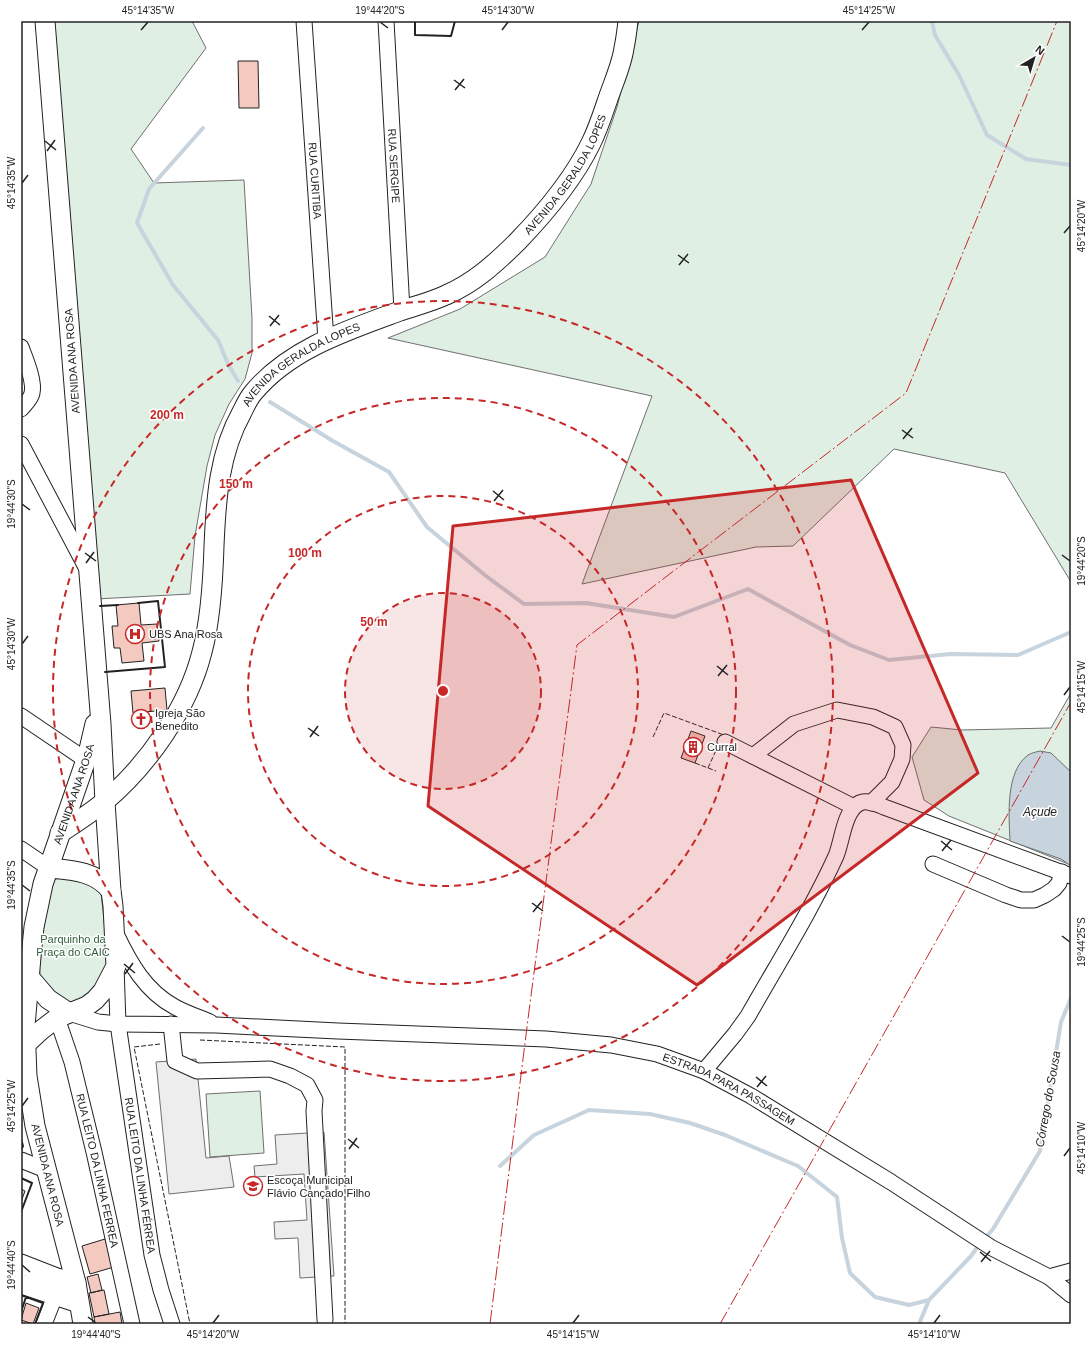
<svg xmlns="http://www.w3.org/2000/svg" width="1092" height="1345" font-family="Helvetica,sans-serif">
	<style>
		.green { fill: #e0efe3; stroke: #6f6f6f }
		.parking { fill: #ededed; stroke: #6f6f6f }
		.water { fill: #c7d3dd; stroke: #6f6f6f }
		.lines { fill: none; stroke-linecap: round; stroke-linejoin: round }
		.stream { stroke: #c7d3dd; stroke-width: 4 }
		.building { fill: #f3c9c0; stroke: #222 }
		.minor-casing { stroke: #222; stroke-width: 17 }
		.major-casing { stroke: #222; stroke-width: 21 }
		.minor { stroke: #fff; stroke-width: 15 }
		.major { stroke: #fff; stroke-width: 19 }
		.fence { stroke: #222; stroke-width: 1; stroke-dasharray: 5 2; stroke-linecap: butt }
		.wall { stroke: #222; stroke-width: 2 }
		.power { stroke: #c62828; stroke-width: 1; stroke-dasharray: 14 3 2 3; stroke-linecap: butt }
		.marked { fill: #c62828; fill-opacity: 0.2; stroke: #c62828; stroke-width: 3; stroke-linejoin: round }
		.ticks { fill: none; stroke: #222; stroke-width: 1.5 }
		.ring { fill: none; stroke: #c62828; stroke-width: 2; stroke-dasharray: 7 5 }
		.labels { text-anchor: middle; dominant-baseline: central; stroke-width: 3; stroke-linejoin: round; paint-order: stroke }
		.street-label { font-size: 11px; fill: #222; stroke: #fff }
		.poi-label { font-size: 11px; fill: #222; stroke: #fff; text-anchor: start }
		.park-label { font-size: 11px; fill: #2f5e38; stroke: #fff }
		.water-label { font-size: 12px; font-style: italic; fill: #222; stroke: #fff }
		.centre { fill: #c62828; stroke: #fff; stroke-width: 2 }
		.ring-label { font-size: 12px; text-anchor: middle; font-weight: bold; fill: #c62828; stroke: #fff; stroke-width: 3; stroke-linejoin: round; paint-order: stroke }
		.neatline { fill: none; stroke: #222; stroke-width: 1.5 }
		.ticks-label { font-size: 10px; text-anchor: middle; fill: #222 }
	</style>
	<rect width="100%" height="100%" fill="#fff"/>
	<!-- green -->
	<path class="green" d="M 52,21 L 192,21 L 206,48 L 131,149 L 154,183 L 244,180 L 252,318 L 252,353 L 245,379 L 229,404 L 215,435 L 207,466 L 195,536 L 190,594 L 96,599 Z
		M 639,21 L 1071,21 L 1071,582 L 1005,473 L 894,449 L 793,546 L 756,547 L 582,584 L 652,396 L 388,338 L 460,309 L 545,257 L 591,184 L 617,107 Z
		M 1071,693 L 1071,865 L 949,816 L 924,800 L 912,757 L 931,727 L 962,730 L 1051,728 Z
		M 63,878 L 85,881 L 101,893 L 107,947 L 108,962 L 94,993 L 79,1003 L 67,1003 L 61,1001 L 40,976 L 39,957 L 51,882 L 55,879 Z
		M 260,1091 L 264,1153 L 210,1157 L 206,1094 Z"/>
	<!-- parking -->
	<path class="parking" d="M 196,1059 L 206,1158 L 229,1156 L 234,1187 L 169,1194 L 156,1062 Z
		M 324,1132 L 334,1276 L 300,1278 L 298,1238 L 275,1239 L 274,1222 L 307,1220 L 304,1174 L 255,1177 L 254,1166 L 277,1164 L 275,1135 Z"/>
	<!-- water -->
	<path class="water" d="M 1040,751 L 1051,753 L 1071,772 L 1071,866 L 1061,859 L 1010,841 C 1009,816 1005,772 1028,755 C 1031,753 1036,752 1040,751 Z"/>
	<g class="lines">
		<!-- stream -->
		<path class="stream" d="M 932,21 L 935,35 L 959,75 L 987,135 L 1026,159 L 1071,165
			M 203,128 L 149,189 L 137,223 L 173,285 L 218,340 L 228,364 L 238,381
			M 270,402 L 333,441 L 389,472 L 427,527 L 486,576 L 524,604 L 586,603 L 674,617 L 748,589 L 850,645 L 889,660 L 950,654 L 1018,655 L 1071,632
			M 500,1166 L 534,1135 L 589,1110 L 650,1114 L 690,1123 L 725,1135 L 798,1166 L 837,1197 L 842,1238 L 850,1273 L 875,1297 L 909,1305 L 929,1300
			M 987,1236 L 993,1229 L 1040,1151 L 1061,1022 L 1071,998
			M 919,1324 L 929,1300 L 971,1256 L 979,1245"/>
	</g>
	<!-- building -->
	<path class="building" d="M 238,61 L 258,61 L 259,108 L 239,108 Z
		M 139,603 L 141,625 L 157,624 L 159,641 L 142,643 L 144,661 L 122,663 L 120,648 L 114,648 L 112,626 L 118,626 L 116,605 Z
		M 165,688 L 167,710 L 133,713 L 131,691 Z
		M 691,731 L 705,736 L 695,763 L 681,758 Z
		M 21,1189 L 25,1191 L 21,1202 Z
		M 105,1239 L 114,1267 L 90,1274 L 82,1246 Z
		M 98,1274 L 102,1290 L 91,1293 L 87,1277 Z
		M 104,1290 L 109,1314 L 94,1317 L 89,1293 Z
		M 26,1303 L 39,1308 L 33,1324 L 21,1320 Z
		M 120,1312 L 122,1324 L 95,1324 L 94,1317 Z"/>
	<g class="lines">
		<defs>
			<g id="minor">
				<path id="s1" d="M 304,21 L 326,340"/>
				<path id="s2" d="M 386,21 L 402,310"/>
				<path d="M 21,347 C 25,358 35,381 32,393 C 31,399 25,404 21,409"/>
				<path d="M 21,444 L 87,569"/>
				<path d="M 21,716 L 86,760"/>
				<path d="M 725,742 L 854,807"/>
				<path d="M 753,756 L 794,724 L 837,710 L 873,717 L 895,727 L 903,745 L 902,759 L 892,782 L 871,803"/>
				<path d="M 21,849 L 49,868"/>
				<path d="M 933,864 L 1006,895 L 1021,900 L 1034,900 L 1045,895 L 1054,889 L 1059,883 L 1062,872"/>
				<path d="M 116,934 C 130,963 145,991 175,1007 C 186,1013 198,1017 210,1022"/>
				<path id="s3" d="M 116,966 L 118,1024 L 152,1255 L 161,1290 L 172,1324"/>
				<path id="s4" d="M 69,1013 L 98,1022 L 118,1024 L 216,1025 L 338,1031 L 546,1039 L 611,1045 L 657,1054 L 704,1071 L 751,1096 L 891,1182 L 992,1248 L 1049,1277 L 1071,1295"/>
				<path id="s5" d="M 57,1018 L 72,1062 L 94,1152 L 132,1324"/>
				<path d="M 171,1024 L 175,1061 L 197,1071 L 270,1069 L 290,1076 L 307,1085 L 315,1100 L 314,1111 L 325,1320"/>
				<path d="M 704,1071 L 735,1034 L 748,1016 C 778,963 811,911 836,856 C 842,842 844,812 858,804 C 865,799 877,804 884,807 L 1071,876"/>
				<path d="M 21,1160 L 46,1170"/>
				<path d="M 1049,1277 L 1071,1271"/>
				<path d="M 44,1324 L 55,1296 L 56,1285"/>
			</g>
			<g id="major">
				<path id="s6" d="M 60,833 C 75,823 91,813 104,802 C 148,765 188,708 202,652 C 211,619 213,580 214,546 C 216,499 219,453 242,412 C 245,406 248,399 253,393 C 289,349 348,330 400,311 C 415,306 431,302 446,295 C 474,283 496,263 518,241 C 546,212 573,180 591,143 C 599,127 604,110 610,93 C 615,79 622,63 624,48 C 626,39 627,30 628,21"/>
				<path d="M 49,868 C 71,870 96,871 111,891"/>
				<path d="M 30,978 L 48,999 L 69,1013"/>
				<path d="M 25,1045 L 40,1031 L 57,1018 L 87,1006 L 95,1000 L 103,991 L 116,966 L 113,906 L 111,891 L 105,802 L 101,724 L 45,21"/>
				<path d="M 21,1264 L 57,1278 L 76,1283"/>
				<path d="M 21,1284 L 79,1303"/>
				<path id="s7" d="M 83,1324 L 76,1283 L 35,1126 L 27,1076 L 25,1026 L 31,957 L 34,927 L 43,884 L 88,754 L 95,724"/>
			</g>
		</defs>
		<!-- minor casing -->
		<use href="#minor" class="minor-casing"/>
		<!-- major casing -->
		<use href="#major" class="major-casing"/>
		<!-- minor -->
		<use href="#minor" class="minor"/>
		<!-- major -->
		<use href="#major" class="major"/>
		<!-- fence -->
		<path class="fence" d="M 653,737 L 664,713 L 724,735
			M 695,763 L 716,771
			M 708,768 L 718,746 L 710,742
			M 200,1040 L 345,1047 L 345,1324
			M 160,1044 L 134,1047 L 190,1324"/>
		<!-- wall -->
		<path class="wall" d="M 415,21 L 415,35 L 451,36 L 455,21
			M 100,606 L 118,605
			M 105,672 L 165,667 L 158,601 L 138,603
			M 21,1139 L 23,1146 L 21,1150
			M 21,1178 L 32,1183 L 21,1212
			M 21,1295 L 43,1303 L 35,1324
			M 21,1312 L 26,1297"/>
		<!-- power -->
		<path class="power" d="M 490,1324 L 529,1011 L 577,645 L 906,393 L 1057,21
			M 720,1324 L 1071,702"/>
	</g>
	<!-- marked area -->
	<path class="marked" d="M 851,480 L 978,773 L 697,985 L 428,806 L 453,526 Z"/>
	<!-- ticks -->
	<path class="ticks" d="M 380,22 L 388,28M 141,30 L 148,22M 502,30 L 508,22M 862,30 L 869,22M 454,80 L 465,88M 455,90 L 464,79M 45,141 L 56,150M 47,151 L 55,140M 22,183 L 28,175M 1064,233 L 1070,226M 678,255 L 689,263M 679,265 L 688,254M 269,316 L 280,325M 270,326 L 279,315M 902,430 L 913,438M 903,439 L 912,428M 493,491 L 504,500M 494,501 L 503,490M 22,504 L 30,510M 85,553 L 96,561M 1062,555 L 1070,561M 86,563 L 94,552M 22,644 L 28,636M 717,666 L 728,675M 718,676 L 727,665M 1064,695 L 1070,687M 308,728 L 319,736M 310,737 L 318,726M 941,841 L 952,850M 942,851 L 951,840M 22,885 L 30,891M 532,903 L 543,911M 533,912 L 542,901M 1062,936 L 1070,942M 124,964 L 135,973M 125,974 L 133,963M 756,1077 L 767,1086M 757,1087 L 766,1076M 22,1106 L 28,1098M 348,1139 L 359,1148M 349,1149 L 357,1138M 1064,1156 L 1070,1148M 980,1252 L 991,1261M 981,1262 L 990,1251M 22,1265 L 30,1272M 88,1317 L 96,1323M 213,1323 L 219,1315M 573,1323 L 579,1315M 934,1323 L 940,1315"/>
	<!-- distance rings -->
	<circle cx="443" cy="691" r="98" fill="#c62828" fill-opacity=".12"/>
	<g class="ring">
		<circle cx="443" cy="691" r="98"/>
		<circle cx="443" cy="691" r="195"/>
		<circle cx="443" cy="691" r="293"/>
		<circle cx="443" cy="691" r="390"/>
	</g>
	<!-- icons -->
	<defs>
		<symbol id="hospital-ring" viewBox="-11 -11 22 22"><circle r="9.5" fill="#fff" stroke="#c62828" stroke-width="1.5"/><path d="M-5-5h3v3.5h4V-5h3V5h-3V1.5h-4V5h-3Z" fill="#c62828"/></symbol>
		<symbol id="church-ring" viewBox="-11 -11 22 22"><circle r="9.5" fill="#fff" stroke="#c62828" stroke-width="1.5"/><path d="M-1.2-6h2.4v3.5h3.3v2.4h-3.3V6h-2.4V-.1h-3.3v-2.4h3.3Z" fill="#c62828"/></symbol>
		<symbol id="building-ring" viewBox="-11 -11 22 22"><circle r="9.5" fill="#fff" stroke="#c62828" stroke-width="1.5"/><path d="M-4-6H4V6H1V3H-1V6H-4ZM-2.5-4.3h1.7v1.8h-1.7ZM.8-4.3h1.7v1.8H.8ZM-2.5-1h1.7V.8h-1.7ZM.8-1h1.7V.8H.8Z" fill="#c62828"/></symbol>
		<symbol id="school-ring" viewBox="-11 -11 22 22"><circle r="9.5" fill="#fff" stroke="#c62828" stroke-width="1.5"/><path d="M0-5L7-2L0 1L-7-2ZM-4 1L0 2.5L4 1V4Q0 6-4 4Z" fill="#c62828"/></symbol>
	</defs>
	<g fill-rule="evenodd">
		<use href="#hospital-ring" x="124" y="623" width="22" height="22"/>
		<use href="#church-ring" x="130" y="708" width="22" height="22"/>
		<use href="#building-ring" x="682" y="736" width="22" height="22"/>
		<use href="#school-ring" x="242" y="1175" width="22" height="22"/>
	</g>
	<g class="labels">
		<!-- street labels -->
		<g class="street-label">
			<text stroke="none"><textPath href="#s2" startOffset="145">RUA SERGIPE</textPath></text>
			<text stroke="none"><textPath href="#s6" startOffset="895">AVENIDA GERALDA LOPES</textPath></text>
			<text stroke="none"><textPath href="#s1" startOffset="160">RUA CURITIBA</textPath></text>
			<text transform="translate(72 361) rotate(-94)">AVENIDA ANA ROSA</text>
			<text stroke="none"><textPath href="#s6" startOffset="559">AVENIDA GERALDA LOPES</textPath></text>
			<text stroke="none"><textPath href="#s7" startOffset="543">AVENIDA ANA ROSA</textPath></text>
			<text stroke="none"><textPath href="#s4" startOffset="671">ESTRADA PARA PASSAGEM</textPath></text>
			<text stroke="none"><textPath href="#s5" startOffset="158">RUA LEITO DA LINHA FERREA</textPath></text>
			<text transform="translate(48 1175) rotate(76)">AVENIDA ANA ROSA</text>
			<text stroke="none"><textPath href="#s3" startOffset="211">RUA LEITO DA LINHA FÉRREA</textPath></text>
		</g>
		<!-- poi labels -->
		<g class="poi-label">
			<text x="149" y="634">UBS Ana Rosa</text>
			<text x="155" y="713">Igreja São<tspan x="155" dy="13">Benedito</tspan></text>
			<text x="707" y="747">Curral</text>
			<text x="267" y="1180">Escoça Municipal<tspan x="267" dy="13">Flávio Cançado Filho</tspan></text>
		</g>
		<!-- park labels -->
		<g class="park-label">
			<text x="73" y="939">Parquinho da<tspan x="73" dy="13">Praça do CAIC</tspan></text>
		</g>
		<!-- water labels -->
		<g class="water-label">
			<text x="1040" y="812">Açude</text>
			<text transform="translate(1048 1099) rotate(-80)">Córrego do Sousa</text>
		</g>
	</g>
	<circle cx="443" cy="691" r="6" class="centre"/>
	<g class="ring-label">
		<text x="167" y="419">200 m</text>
		<text x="236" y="488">150 m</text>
		<text x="305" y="557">100 m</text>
		<text x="374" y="626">50 m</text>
	</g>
	<!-- border -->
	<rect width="1092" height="1345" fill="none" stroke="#ffffff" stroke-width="44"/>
	<!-- north arrow -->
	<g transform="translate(1034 58) rotate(38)" stroke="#ffffff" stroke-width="3" paint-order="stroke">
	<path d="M0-3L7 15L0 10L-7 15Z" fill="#222222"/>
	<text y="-6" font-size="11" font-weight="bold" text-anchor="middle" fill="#222222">N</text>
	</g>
	<rect x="22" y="22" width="1048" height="1301" class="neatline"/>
	<g class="ticks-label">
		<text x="148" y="14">45°14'35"W</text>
		<text x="380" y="14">19°44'20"S</text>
		<text x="508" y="14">45°14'30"W</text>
		<text x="869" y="14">45°14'25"W</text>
		<text transform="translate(11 183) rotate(-90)" y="4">45°14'35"W</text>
		<text transform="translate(1081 226) rotate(-90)" y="4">45°14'20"W</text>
		<text transform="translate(11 504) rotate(-90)" y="4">19°44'30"S</text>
		<text transform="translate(1081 561) rotate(-90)" y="4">19°44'20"S</text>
		<text transform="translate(11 644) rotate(-90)" y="4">45°14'30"W</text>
		<text transform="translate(1081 687) rotate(-90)" y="4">45°14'15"W</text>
		<text transform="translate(11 885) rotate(-90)" y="4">19°44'35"S</text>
		<text transform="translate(1081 942) rotate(-90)" y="4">19°44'25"S</text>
		<text transform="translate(11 1106) rotate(-90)" y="4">45°14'25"W</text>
		<text transform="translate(1081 1148) rotate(-90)" y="4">45°14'10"W</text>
		<text transform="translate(11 1265) rotate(-90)" y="4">19°44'40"S</text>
		<text x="96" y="1338">19°44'40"S</text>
		<text x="213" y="1338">45°14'20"W</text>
		<text x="573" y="1338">45°14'15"W</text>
		<text x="934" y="1338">45°14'10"W</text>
	</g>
</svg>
